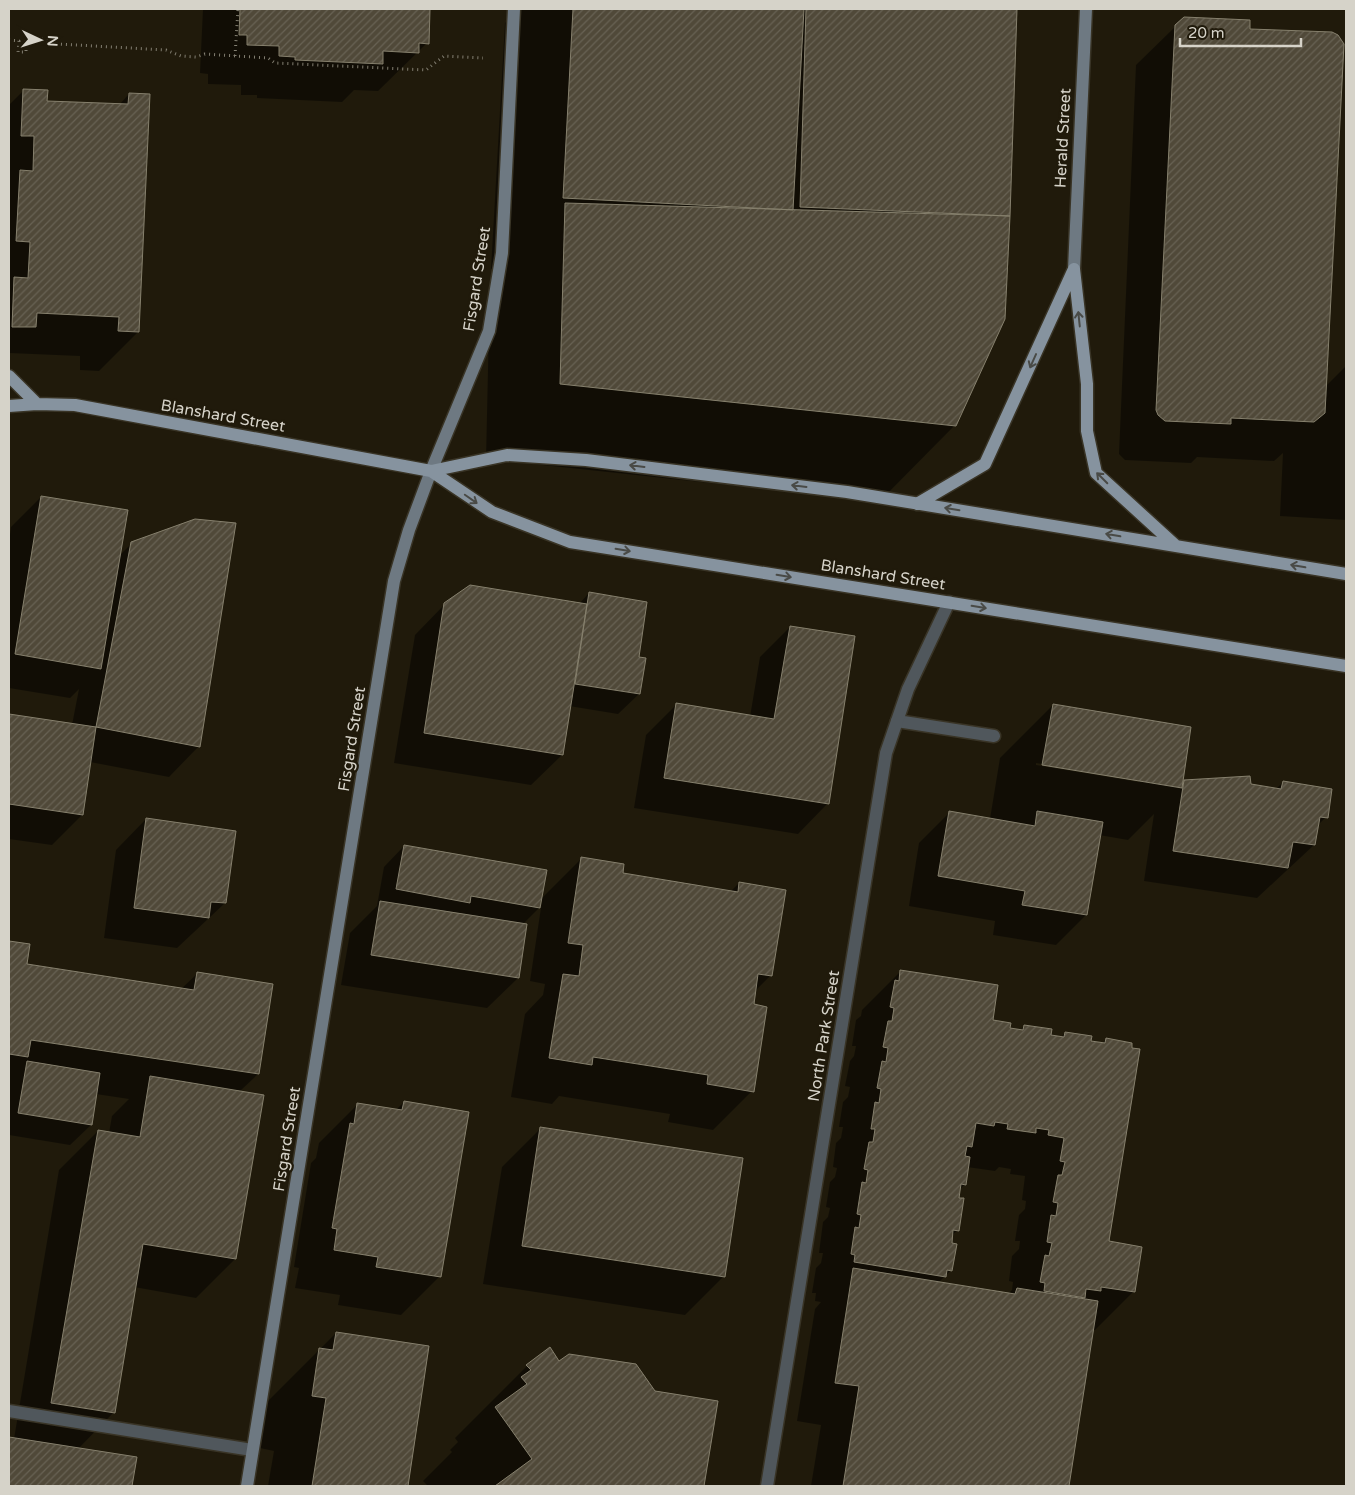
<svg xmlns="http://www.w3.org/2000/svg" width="1355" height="1495" font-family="'Varela Round',sans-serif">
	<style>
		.shadow { fill: #0007; fill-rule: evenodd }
		.building { fill: url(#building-hatch); stroke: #86806d }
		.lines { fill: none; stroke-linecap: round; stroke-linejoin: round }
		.lane-casing { stroke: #393426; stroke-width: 15 }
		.street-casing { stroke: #393426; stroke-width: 15 }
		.secondary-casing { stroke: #393426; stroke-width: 15 }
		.primary-casing { stroke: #393426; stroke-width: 15 }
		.path { stroke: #837f72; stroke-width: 3; stroke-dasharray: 1 4; stroke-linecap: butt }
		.lane { stroke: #50575c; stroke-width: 12 }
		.street { stroke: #50575c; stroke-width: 12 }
		.secondary { stroke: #6e7982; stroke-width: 12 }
		.primary { stroke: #86939f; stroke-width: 12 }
		.oneway { stroke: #494a46 }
		.labels { text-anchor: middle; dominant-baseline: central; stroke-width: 4.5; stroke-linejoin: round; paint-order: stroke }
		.street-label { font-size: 16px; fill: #d6d3c9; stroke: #201a0b }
	</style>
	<defs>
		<pattern id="building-hatch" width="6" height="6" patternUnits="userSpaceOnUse" patternTransform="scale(1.25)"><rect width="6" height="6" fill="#504939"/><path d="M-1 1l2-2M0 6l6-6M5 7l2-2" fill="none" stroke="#686254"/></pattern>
	</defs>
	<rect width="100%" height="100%" fill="#201a0b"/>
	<!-- shadow -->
	<path class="shadow" d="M 203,9 L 429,9 L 427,43 L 378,91 L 354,90 L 342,102 L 257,98 L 257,95 L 241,95 L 241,85 L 208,84 L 208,74 L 200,73 Z
		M 519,9 L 1016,9 L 1004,319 L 955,425 L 880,501 L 486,459 L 490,280 L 500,270 L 491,269 L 505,23 Z
		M 1176,26 L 1248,30 L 1325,387 L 1346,366 L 1346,520 L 1280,516 L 1283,453 L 1274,461 L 1197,457 L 1191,463 L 1125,460 L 1119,454 L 1136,65 Z
		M 24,90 L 46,102 L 119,105 L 129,94 L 138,332 L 99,371 L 80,370 L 80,356 L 9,353 L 9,105 Z
		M 41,497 L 119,556 L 131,544 L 199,746 L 169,777 L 90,762 L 82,815 L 52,845 L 9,839 L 9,716 L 72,725 L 79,689 L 70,698 L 9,688 L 9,542 L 11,527 Z
		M 589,593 L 637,658 L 639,694 L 618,714 L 569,706 L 562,755 L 531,785 L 394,763 L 415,635 L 445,604 L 579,604 Z
		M 790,627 L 828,803 L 798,834 L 634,808 L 646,735 L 676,705 L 750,717 L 760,657 Z
		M 1053,705 L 1181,785 L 1185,781 L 1249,785 L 1276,789 L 1283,782 L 1326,817 L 1317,826 L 1314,845 L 1257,898 L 1144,881 L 1154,814 L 1128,840 L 1099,835 L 1086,915 L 1056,945 L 993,935 L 995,921 L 909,906 L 919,843 L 949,813 L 990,819 L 1000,758 ZM 1036,763 L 1139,780 L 1139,782 L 1036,765 Z
		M 146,819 L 225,903 L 177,948 L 104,938 L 116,850 Z
		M 404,846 L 540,900 L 582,858 L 622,874 L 730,892 L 739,883 L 771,975 L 754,992 L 752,1005 L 752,1091 L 713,1130 L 668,1122 L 670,1114 L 559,1096 L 552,1104 L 511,1097 L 525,1014 L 543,995 L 545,984 L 530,981 L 542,901 L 540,900 L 539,908 L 522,925 L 518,978 L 487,1008 L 341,985 L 350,933 L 377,906 L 384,867 Z
		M 9,942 L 29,945 L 25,965 L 181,989 L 197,974 L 258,1074 L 239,1092 L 262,1096 L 235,1259 L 196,1298 L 134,1287 L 113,1413 L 78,1449 L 136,1458 L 131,1486 L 9,1486 L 9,1438 L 14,1439 L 59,1170 L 98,1131 L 109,1133 L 112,1116 L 129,1099 L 96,1094 L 91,1125 L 70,1145 L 9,1135 Z
		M 901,971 L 1009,1029 L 1020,1031 L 1024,1026 L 1061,1037 L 1065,1033 L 1102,1044 L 1106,1039 L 1107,1242 L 1134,1291 L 1095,1330 L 1093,1330 L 1068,1486 L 811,1486 L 821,1425 L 797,1421 L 815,1309 L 821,1302 L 815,1301 L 816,1293 L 812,1293 L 816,1268 L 821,1263 L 823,1253 L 819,1253 L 823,1222 L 828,1217 L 830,1208 L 826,1207 L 830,1182 L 835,1177 L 837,1168 L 833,1167 L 836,1143 L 841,1138 L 843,1127 L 839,1127 L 843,1102 L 848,1097 L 850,1087 L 845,1086 L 850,1061 L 854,1056 L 856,1046 L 852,1046 L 856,1020 L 861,1016 L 862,1010 ZM 967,1167 L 995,1171 L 999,1167 L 1011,1169 L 1010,1174 L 1025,1176 L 1022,1200 L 1026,1201 L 1025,1209 L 1019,1215 L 1015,1241 L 1020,1241 L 1019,1249 L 1012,1256 L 1009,1281 L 1013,1282 L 1012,1290 L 1008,1294 L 938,1283 L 951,1270 L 951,1236 L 958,1230 L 959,1190 L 965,1184 Z
		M 404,1102 L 440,1276 L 401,1315 L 338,1305 L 340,1295 L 295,1288 L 299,1268 L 294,1267 L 311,1163 L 316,1158 L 319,1143 L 358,1104 L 396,1110 Z
		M 541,1128 L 724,1276 L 685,1315 L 483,1284 L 502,1167 Z
		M 336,1333 L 428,1348 L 406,1486 L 268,1486 L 274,1451 L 260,1448 L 267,1402 Z
		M 559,1362 L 655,1392 L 716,1402 L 703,1486 L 428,1486 L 423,1481 L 452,1452 L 450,1450 L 458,1442 L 455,1438 L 527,1366 Z"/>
	<!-- building -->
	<path class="building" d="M 240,9 L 430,9 L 429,44 L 419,43 L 419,53 L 383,51 L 383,64 L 295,60 L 295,57 L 279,56 L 279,46 L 247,45 L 247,35 L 239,35 Z
		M 573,9 L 804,9 L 793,210 L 563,198 Z
		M 806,9 L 1017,9 L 1010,216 L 800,207 Z
		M 1184,17 L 1250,20 L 1250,29 L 1332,32 L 1338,35 L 1344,44 L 1325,413 L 1314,422 L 1231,418 L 1231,424 L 1165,421 L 1158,415 L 1156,410 L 1175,25 Z
		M 23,89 L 48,90 L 47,101 L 128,104 L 129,93 L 150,94 L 139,332 L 118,331 L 119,317 L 37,313 L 36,327 L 12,327 L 14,277 L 28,278 L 30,242 L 16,241 L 20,170 L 33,171 L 34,136 L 21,136 Z
		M 565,203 L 1010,216 L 1005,319 L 956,426 L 560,384 Z
		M 41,496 L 128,510 L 101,669 L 15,654 Z
		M 195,519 L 236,523 L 200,747 L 96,727 L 131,542 Z
		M 470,585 L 587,604 L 563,755 L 424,733 L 444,603 Z
		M 589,592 L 647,602 L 639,657 L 646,658 L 640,694 L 575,684 Z
		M 790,626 L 855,636 L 829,804 L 664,778 L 676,703 L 774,719 Z
		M 1053,704 L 1191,727 L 1182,788 L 1042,765 Z
		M 9,714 L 96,727 L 83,815 L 9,804 Z
		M 1250,776 L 1251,784 L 1281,789 L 1283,781 L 1332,789 L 1328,818 L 1320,817 L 1315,845 L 1293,842 L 1288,868 L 1173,851 L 1184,780 Z
		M 949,811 L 1035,826 L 1037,811 L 1103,822 L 1087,915 L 1022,905 L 1025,891 L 938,876 Z
		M 146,818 L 236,831 L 226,903 L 211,902 L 209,918 L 134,908 Z
		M 404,845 L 547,870 L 540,908 L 471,896 L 470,903 L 396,889 Z
		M 581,857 L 624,864 L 623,873 L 738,892 L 739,882 L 786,890 L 772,976 L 758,974 L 754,1004 L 767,1007 L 754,1092 L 707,1084 L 708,1075 L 593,1057 L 592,1065 L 549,1058 L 563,974 L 579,976 L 583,945 L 568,943 Z
		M 380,901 L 527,924 L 519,978 L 371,955 Z
		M 9,941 L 30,944 L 27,964 L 194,990 L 197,972 L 273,984 L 259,1074 L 31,1040 L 28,1057 L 9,1054 Z
		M 900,970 L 998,985 L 993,1020 L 1011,1023 L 1010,1028 L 1023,1030 L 1024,1025 L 1052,1029 L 1051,1035 L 1064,1037 L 1065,1032 L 1092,1036 L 1091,1041 L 1105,1043 L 1106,1038 L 1132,1043 L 1132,1048 L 1140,1049 L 1109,1241 L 1142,1247 L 1135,1292 L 1101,1287 L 1101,1291 L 1086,1289 L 1085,1298 L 1044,1291 L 1045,1283 L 1040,1282 L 1045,1255 L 1049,1256 L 1052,1243 L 1047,1242 L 1051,1215 L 1056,1216 L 1058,1203 L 1053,1202 L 1058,1175 L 1062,1175 L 1065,1162 L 1060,1161 L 1064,1138 L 1048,1135 L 1049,1130 L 1036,1128 L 1036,1133 L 1007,1129 L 1008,1124 L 995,1122 L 994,1126 L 976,1123 L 972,1147 L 967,1146 L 965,1156 L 970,1157 L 966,1185 L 961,1184 L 959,1198 L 964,1198 L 959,1231 L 953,1230 L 952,1243 L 957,1244 L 952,1271 L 947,1270 L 946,1277 L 854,1262 L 855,1255 L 851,1254 L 855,1227 L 859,1228 L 861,1215 L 857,1214 L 862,1182 L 866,1183 L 868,1170 L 864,1169 L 869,1142 L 873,1142 L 875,1129 L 871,1129 L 875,1102 L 879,1103 L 881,1089 L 877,1088 L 882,1061 L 886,1062 L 888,1048 L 883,1047 L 888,1021 L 892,1021 L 894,1008 L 890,1007 L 895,980 L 899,981 Z
		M 27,1061 L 100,1073 L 92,1125 L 18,1113 Z
		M 150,1076 L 264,1095 L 236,1259 L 143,1244 L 115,1413 L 51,1403 L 98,1130 L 140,1137 Z
		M 404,1101 L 469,1112 L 441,1277 L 376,1267 L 378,1257 L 334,1250 L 337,1229 L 332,1228 L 350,1123 L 354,1124 L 357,1103 L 402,1110 Z
		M 540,1127 L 743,1158 L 725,1277 L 522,1246 Z
		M 853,1268 L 1015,1294 L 1017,1288 L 1098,1301 L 1069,1486 L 843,1486 L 859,1386 L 835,1383 Z
		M 336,1332 L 429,1346 L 408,1486 L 312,1486 L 326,1398 L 312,1396 L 319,1348 L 333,1350 Z
		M 550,1347 L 559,1361 L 569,1354 L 636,1364 L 655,1391 L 718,1401 L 704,1486 L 495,1486 L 532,1459 L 495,1407 L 527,1384 L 521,1377 L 531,1370 L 526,1365 Z
		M 9,1437 L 137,1457 L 132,1486 L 9,1486 Z"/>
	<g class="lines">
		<defs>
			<path id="lane" d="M 897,721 L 994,736
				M 9,1411 L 252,1450"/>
			<path id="street" d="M 767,1486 L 886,753 L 908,689 L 949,602"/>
			<path id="secondary" d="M 1074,269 L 1086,9
				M 247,1486 L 394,581 L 409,530 L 431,471 L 489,331 L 502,253 L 514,9"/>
			<path id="primary" d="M 1074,269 L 1087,384 L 1087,431 L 1096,473 L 1176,546
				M 9,376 L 37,404
				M 9,406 L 37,404 L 75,405 L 431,471 L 507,455 L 586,460 L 847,492 L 1346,574
				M 431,471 L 492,512 L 570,542 L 1346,666
				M 917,504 L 985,464 L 1073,271"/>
		</defs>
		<!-- lane casing -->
		<use href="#lane" class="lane-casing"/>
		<!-- street casing -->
		<use href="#street" class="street-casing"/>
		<!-- secondary casing -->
		<use href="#secondary" class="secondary-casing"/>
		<!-- primary casing -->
		<use href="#primary" class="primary-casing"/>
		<!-- path -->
		<path class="path" d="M 9,40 L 19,41 L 18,52 L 26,52 L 26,37 L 39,38 L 58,44 L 166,50 L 181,56 L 196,57 L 205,54 L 268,58 L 275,63 L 426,70 L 444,56 L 483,58
			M 235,56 L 238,9"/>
		<!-- lane -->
		<use href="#lane" class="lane"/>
		<!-- street -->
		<use href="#street" class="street"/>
		<!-- secondary -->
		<use href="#secondary" class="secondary"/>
		<!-- primary -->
		<use href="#primary" class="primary"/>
	</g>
	<!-- one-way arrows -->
	<defs><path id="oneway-shaft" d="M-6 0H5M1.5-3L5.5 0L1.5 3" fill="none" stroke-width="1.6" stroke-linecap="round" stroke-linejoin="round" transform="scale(1.25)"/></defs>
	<g class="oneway">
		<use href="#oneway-shaft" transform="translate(1079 319) rotate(-96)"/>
		<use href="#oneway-shaft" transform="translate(1033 361) rotate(114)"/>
		<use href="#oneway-shaft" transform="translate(637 466) rotate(-173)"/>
		<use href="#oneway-shaft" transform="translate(1102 478) rotate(-135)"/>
		<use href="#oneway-shaft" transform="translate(799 486) rotate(-173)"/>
		<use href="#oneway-shaft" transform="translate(471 499) rotate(35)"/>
		<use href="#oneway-shaft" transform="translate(952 509) rotate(-171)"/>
		<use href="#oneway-shaft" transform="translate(1113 535) rotate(-170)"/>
		<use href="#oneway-shaft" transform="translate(623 550) rotate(9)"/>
		<use href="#oneway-shaft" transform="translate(1298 566) rotate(-170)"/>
		<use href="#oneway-shaft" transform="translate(784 576) rotate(9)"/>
		<use href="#oneway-shaft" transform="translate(979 607) rotate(9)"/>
	</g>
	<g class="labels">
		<!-- street labels -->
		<g class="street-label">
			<text transform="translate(1063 138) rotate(-87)">Herald Street</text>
			<text transform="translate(477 279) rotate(-81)">Fisgard Street</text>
			<text transform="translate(223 416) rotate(10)">Blanshard Street</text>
			<text transform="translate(883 575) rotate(9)">Blanshard Street</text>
			<text transform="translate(352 739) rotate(-81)">Fisgard Street</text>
			<text transform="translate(824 1036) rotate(-81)">North Park Street</text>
			<text transform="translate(287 1139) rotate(-81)">Fisgard Street</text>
		</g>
	</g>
	<!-- border -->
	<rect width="1355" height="1495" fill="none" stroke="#d6d3c9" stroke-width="20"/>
	<!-- north arrow -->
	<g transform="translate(40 40) rotate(94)" stroke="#201a0b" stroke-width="4" paint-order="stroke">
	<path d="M0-4L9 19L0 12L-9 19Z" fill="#d6d3c9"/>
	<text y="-8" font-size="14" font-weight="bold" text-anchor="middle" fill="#d6d3c9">N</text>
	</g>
	<!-- scale -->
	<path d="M1180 38v8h121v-8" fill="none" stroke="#d6d3c9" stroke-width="2.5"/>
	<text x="1188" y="38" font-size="15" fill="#d6d3c9" stroke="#201a0b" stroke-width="4" paint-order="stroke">20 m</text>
</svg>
